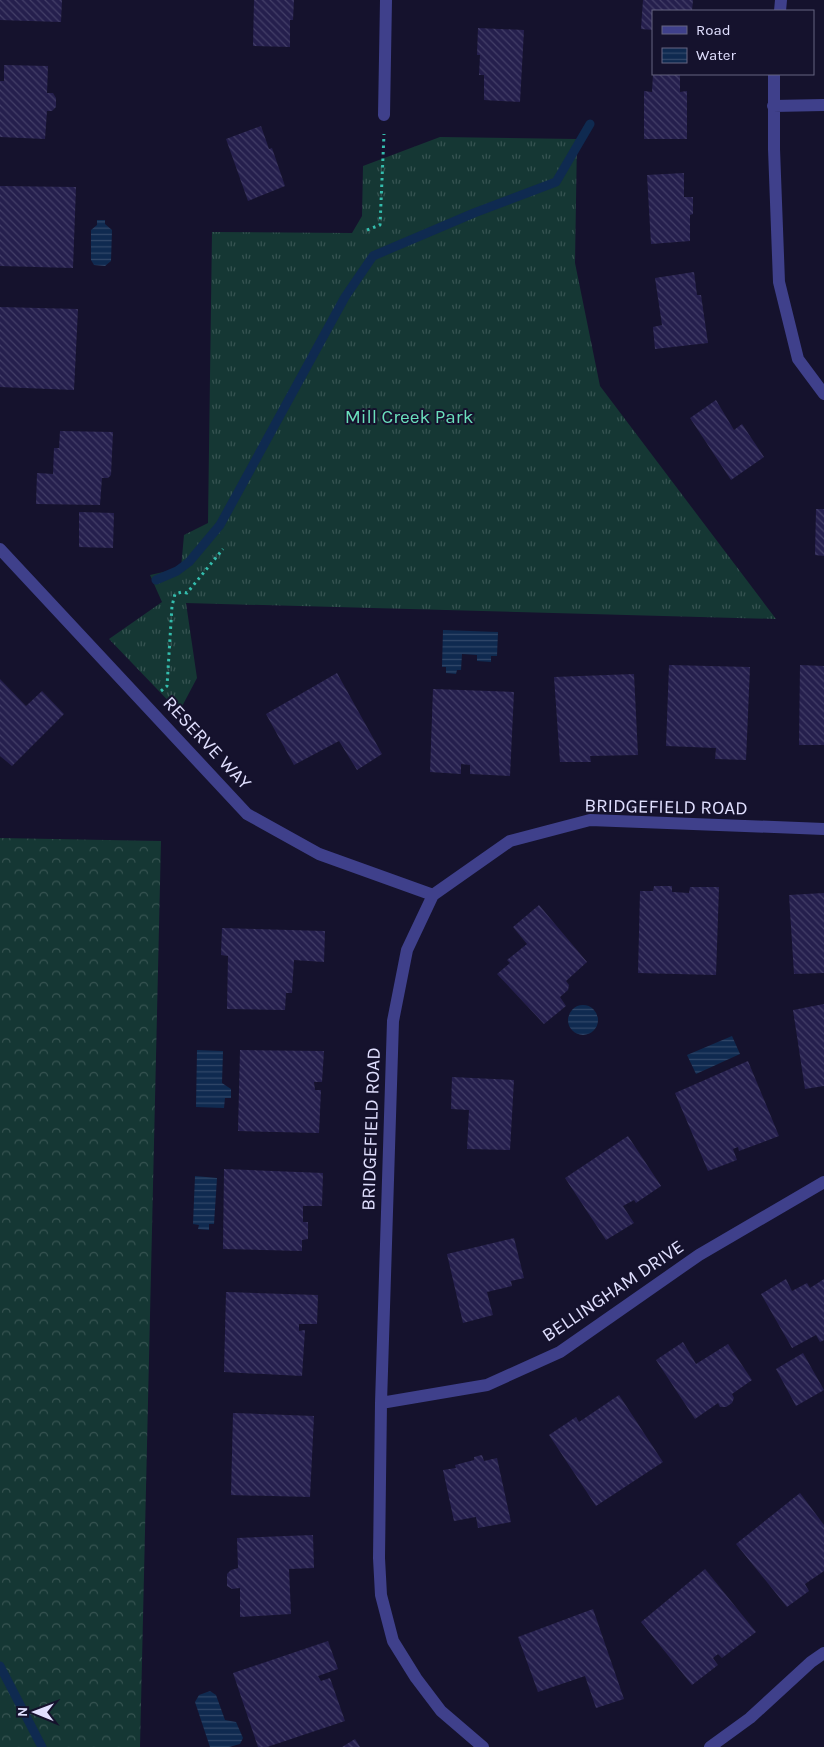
<svg xmlns="http://www.w3.org/2000/svg" width="824" height="1747" font-family="Karla,sans-serif">
	<style>
		.grass { fill: url(#grass-tufts) }
		.forest { fill: url(#forest-crowns) }
		.water { fill: url(#water-rules) }
		.lines { fill: none; stroke-linecap: round; stroke-linejoin: round }
		.stream { stroke: #0f2a50; stroke-width: 9 }
		.building { fill: url(#building-back-hatch) }
		.path { stroke: #34bdad; stroke-width: 3; stroke-dasharray: 2.5 4; stroke-linecap: butt }
		.minor { stroke: #3f408b; stroke-width: 12 }
		.labels { text-anchor: middle; dominant-baseline: central; stroke-width: 4; stroke-linejoin: round; paint-order: stroke }
		.park-label { font-size: 19px; fill: #6adfbb; stroke: #15122d }
		.street-label { font-size: 19px; fill: #e0dffe; stroke: #15122d }
	</style>
	<defs>
		<pattern id="grass-tufts" width="24" height="20" patternUnits="userSpaceOnUse" patternTransform="scale(1.25)"><rect width="24" height="20" fill="#153734"/><path d="M3 7l-1-3M5 7V3M7 7l1-3M15 17l-1-3M17 17v-4M19 17l1-3" fill="none" stroke="#375452"/></pattern>
		<pattern id="forest-crowns" width="20" height="18" patternUnits="userSpaceOnUse" patternTransform="scale(1.25)"><rect width="20" height="18" fill="#153734"/><path d="M2 6a3 3 0 1 1 6 0M12 15a3 3 0 1 1 6 0" fill="none" stroke="#375452"/></pattern>
		<pattern id="water-rules" width="6" height="5" patternUnits="userSpaceOnUse" patternTransform="scale(1.25)"><rect width="6" height="5" fill="#0f2a50"/><path d="M0 2.5h6" fill="none" stroke="#32486a"/></pattern>
		<pattern id="building-back-hatch" width="6" height="6" patternUnits="userSpaceOnUse" patternTransform="scale(1.25)"><rect width="6" height="6" fill="#251f4d"/><path d="M-1 5l2 2M0 0l6 6M5-1l2 2" fill="none" stroke="#443f68"/></pattern>
	</defs>
	<rect width="100%" height="100%" fill="#15122d"/>
	<!-- grass -->
	<path class="grass" d="M 440,137 L 577,139 L 575,263 L 600,386 L 776,619 L 186,603 L 197,678 L 179,712 L 109,639 L 162,602 L 150,575 L 181,568 L 184,535 L 208,523 L 212,232 L 352,233 L 362,216 L 363,166 Z"/>
	<!-- forest -->
	<path class="forest" d="M 0,838 L 161,841 L 140,1747 L 0,1747 Z"/>
	<!-- water -->
	<path class="water" d="M 97,220 L 105,220 L 105,224 L 112,230 L 111,261 L 105,266 L 94,265 L 91,260 L 91,230 L 97,225 Z
		M 443,630 L 498,632 L 497,656 L 491,656 L 491,662 L 477,661 L 477,655 L 462,654 L 461,670 L 457,670 L 456,674 L 446,673 L 446,667 L 442,667 Z
		M568 1020a15 15 0 1 1 30 0a15 15 0 1 1-30 0Z
		M 732,1036 L 740,1054 L 696,1074 L 687,1055 Z
		M 197,1050 L 223,1051 L 222,1083 L 231,1089 L 231,1098 L 225,1098 L 224,1108 L 196,1107 Z
		M 195,1176 L 217,1178 L 214,1224 L 209,1224 L 209,1230 L 198,1229 L 199,1225 L 193,1224 Z
		M 210,1691 L 216,1695 L 225,1720 L 236,1722 L 243,1738 L 240,1744 L 229,1747 L 210,1747 L 195,1702 L 199,1695 Z"/>
	<g class="lines">
		<!-- stream -->
		<path class="stream" d="M 156,580 L 177,571 L 189,562 L 220,525 L 345,297 L 373,256 L 474,213 L 556,182 L 590,124
			M 0,1666 L 42,1747"/>
	</g>
	<!-- building -->
	<path class="building" d="M 0,0 L 62,0 L 61,22 L 0,20 Z
		M 254,0 L 294,0 L 293,20 L 290,20 L 290,47 L 253,46 Z
		M 643,0 L 693,0 L 692,11 L 653,11 L 653,30 L 641,29 Z
		M 478,28 L 524,30 L 520,102 L 484,100 L 484,75 L 479,75 L 480,55 L 477,55 Z
		M 4,65 L 48,66 L 47,93 L 53,93 L 56,98 L 56,107 L 52,111 L 47,111 L 45,139 L 0,137 L 0,81 L 4,81 Z
		M 653,74 L 680,74 L 680,92 L 687,91 L 687,139 L 644,139 L 644,91 L 652,92 Z
		M 261,126 L 269,149 L 272,148 L 285,186 L 248,201 L 226,139 Z
		M 684,173 L 684,197 L 693,197 L 693,214 L 690,215 L 690,241 L 651,244 L 647,175 Z
		M 0,186 L 76,187 L 73,268 L 0,266 Z
		M 694,272 L 697,295 L 701,295 L 708,343 L 655,349 L 653,327 L 662,325 L 655,278 Z
		M 0,307 L 78,309 L 74,390 L 0,387 Z
		M 716,400 L 734,430 L 742,424 L 764,457 L 731,480 L 690,418 Z
		M 60,431 L 113,432 L 111,475 L 108,478 L 102,478 L 100,505 L 36,504 L 37,473 L 53,474 L 54,448 L 59,448 Z
		M 816,509 L 824,509 L 824,556 L 815,555 Z
		M 79,512 L 114,513 L 113,548 L 79,547 Z
		M 669,665 L 750,667 L 746,760 L 715,759 L 716,748 L 666,746 Z
		M 800,665 L 824,666 L 824,745 L 799,745 Z
		M 337,673 L 382,754 L 357,770 L 339,741 L 294,765 L 266,714 Z
		M 634,674 L 638,755 L 590,756 L 591,762 L 560,762 L 554,677 Z
		M 0,679 L 26,706 L 42,691 L 64,714 L 12,766 L 0,756 Z
		M 433,689 L 514,692 L 510,776 L 470,774 L 470,765 L 461,764 L 461,774 L 430,772 Z
		M 654,886 L 672,886 L 672,892 L 689,893 L 690,887 L 719,887 L 716,975 L 638,973 L 640,891 L 653,891 Z
		M 824,893 L 824,973 L 794,974 L 789,895 Z
		M 539,905 L 587,962 L 566,981 L 569,985 L 568,990 L 560,997 L 566,1006 L 544,1024 L 497,974 L 510,963 L 507,960 L 527,944 L 513,927 Z
		M 222,928 L 325,931 L 324,962 L 294,960 L 292,993 L 286,993 L 285,1010 L 227,1009 L 228,956 L 221,955 Z
		M 824,1004 L 824,1086 L 805,1089 L 793,1010 Z
		M 240,1050 L 324,1051 L 322,1082 L 314,1082 L 315,1090 L 321,1090 L 319,1133 L 238,1131 Z
		M 748,1061 L 779,1136 L 739,1151 L 738,1147 L 733,1149 L 737,1160 L 708,1171 L 675,1093 Z
		M 452,1077 L 514,1080 L 510,1150 L 467,1149 L 469,1110 L 451,1109 Z
		M 628,1136 L 661,1186 L 636,1203 L 634,1200 L 623,1206 L 634,1223 L 606,1240 L 565,1178 Z
		M 224,1169 L 323,1173 L 322,1206 L 303,1206 L 303,1222 L 308,1222 L 308,1239 L 302,1240 L 302,1251 L 223,1249 Z
		M 514,1238 L 524,1278 L 511,1281 L 512,1286 L 487,1292 L 493,1315 L 463,1323 L 447,1254 Z
		M 786,1279 L 792,1291 L 807,1283 L 810,1288 L 824,1279 L 824,1340 L 820,1342 L 816,1335 L 792,1348 L 761,1294 Z
		M 226,1292 L 318,1295 L 317,1324 L 299,1324 L 299,1331 L 305,1330 L 302,1376 L 224,1372 Z
		M 683,1342 L 696,1364 L 728,1344 L 752,1380 L 732,1394 L 734,1398 L 732,1403 L 726,1407 L 720,1407 L 718,1403 L 695,1419 L 656,1360 Z
		M 803,1353 L 824,1390 L 796,1406 L 776,1369 Z
		M 619,1395 L 663,1462 L 596,1506 L 549,1435 L 576,1417 L 579,1422 Z
		M 233,1413 L 314,1416 L 310,1497 L 231,1495 Z
		M 482,1455 L 484,1461 L 497,1458 L 511,1522 L 478,1528 L 476,1517 L 454,1521 L 443,1470 L 456,1468 L 455,1465 L 474,1460 L 474,1457 Z
		M 800,1493 L 824,1525 L 824,1571 L 805,1584 L 809,1591 L 787,1607 L 736,1544 Z
		M 313,1535 L 314,1568 L 289,1569 L 291,1614 L 240,1617 L 240,1588 L 232,1589 L 227,1586 L 227,1574 L 231,1570 L 238,1568 L 237,1538 Z
		M 705,1569 L 756,1632 L 722,1658 L 718,1654 L 713,1658 L 718,1665 L 692,1685 L 641,1622 Z
		M 593,1609 L 624,1699 L 596,1708 L 585,1676 L 538,1692 L 518,1637 Z
		M 328,1641 L 338,1669 L 318,1676 L 321,1681 L 330,1678 L 345,1721 L 267,1747 L 258,1747 L 233,1673 Z
		M 355,1739 L 360,1747 L 342,1747 Z"/>
	<g class="lines">
		<!-- path -->
		<path class="path" d="M 367,230 L 380,225 L 384,134
			M 161,691 L 167,686 L 172,606 L 175,594 L 182,592 L 187,593 L 223,549"/>
		<!-- minor -->
		<path class="minor" d="M 780,11 L 781,0
			M 774,74 L 774,149 L 779,282 L 798,359 L 824,394
			M 773,106 L 824,105
			M 384,115 L 386,0
			M 0,549 L 247,814 L 319,854 L 433,895
			M 381,1403 L 487,1385 L 560,1352 L 699,1255 L 824,1182
			M 483,1747 L 441,1711 L 416,1678 L 393,1641 L 381,1595 L 379,1558 L 381,1403 L 393,1021 L 407,950 L 433,895 L 510,841 L 590,820 L 824,829
			M 710,1747 L 750,1718 L 811,1662 L 824,1653"/>
	</g>
	<g class="labels">
		<!-- park labels -->
		<g class="park-label">
			<text x="409" y="417">Mill Creek Park</text>
		</g>
		<!-- street labels -->
		<g class="street-label">
			<text transform="translate(207 743) rotate(47)">RESERVE WAY</text>
			<text transform="translate(666 807) rotate(1)">BRIDGEFIELD ROAD</text>
			<text transform="translate(371 1129) rotate(-88)">BRIDGEFIELD ROAD</text>
			<text transform="translate(613 1291) rotate(-34)">BELLINGHAM DRIVE</text>
		</g>
	</g>
	<!-- legend -->
	<rect x="652" y="10" width="162" height="65" fill="#15122d" stroke="#666481"/>
	<rect x="662" y="26" width="25" height="8" fill="#3f408b" stroke="#666481"/>
	<text x="696" y="35" font-size="15" fill="#e0dffe">Road</text>
	<rect x="662" y="48" width="25" height="15" fill="url(#water-rules)" stroke="#666481"/>
	<text x="696" y="60" font-size="15" fill="#e0dffe">Water</text>
	<!-- north arrow -->
	<g transform="translate(35 1712) rotate(271)" stroke="#15122d" stroke-width="4" paint-order="stroke">
	<path d="M0-4L9 19L0 12L-9 19Z" fill="#e0dffe"/>
	<text y="-8" font-size="14" font-weight="bold" text-anchor="middle" fill="#e0dffe">N</text>
	</g>
</svg>
